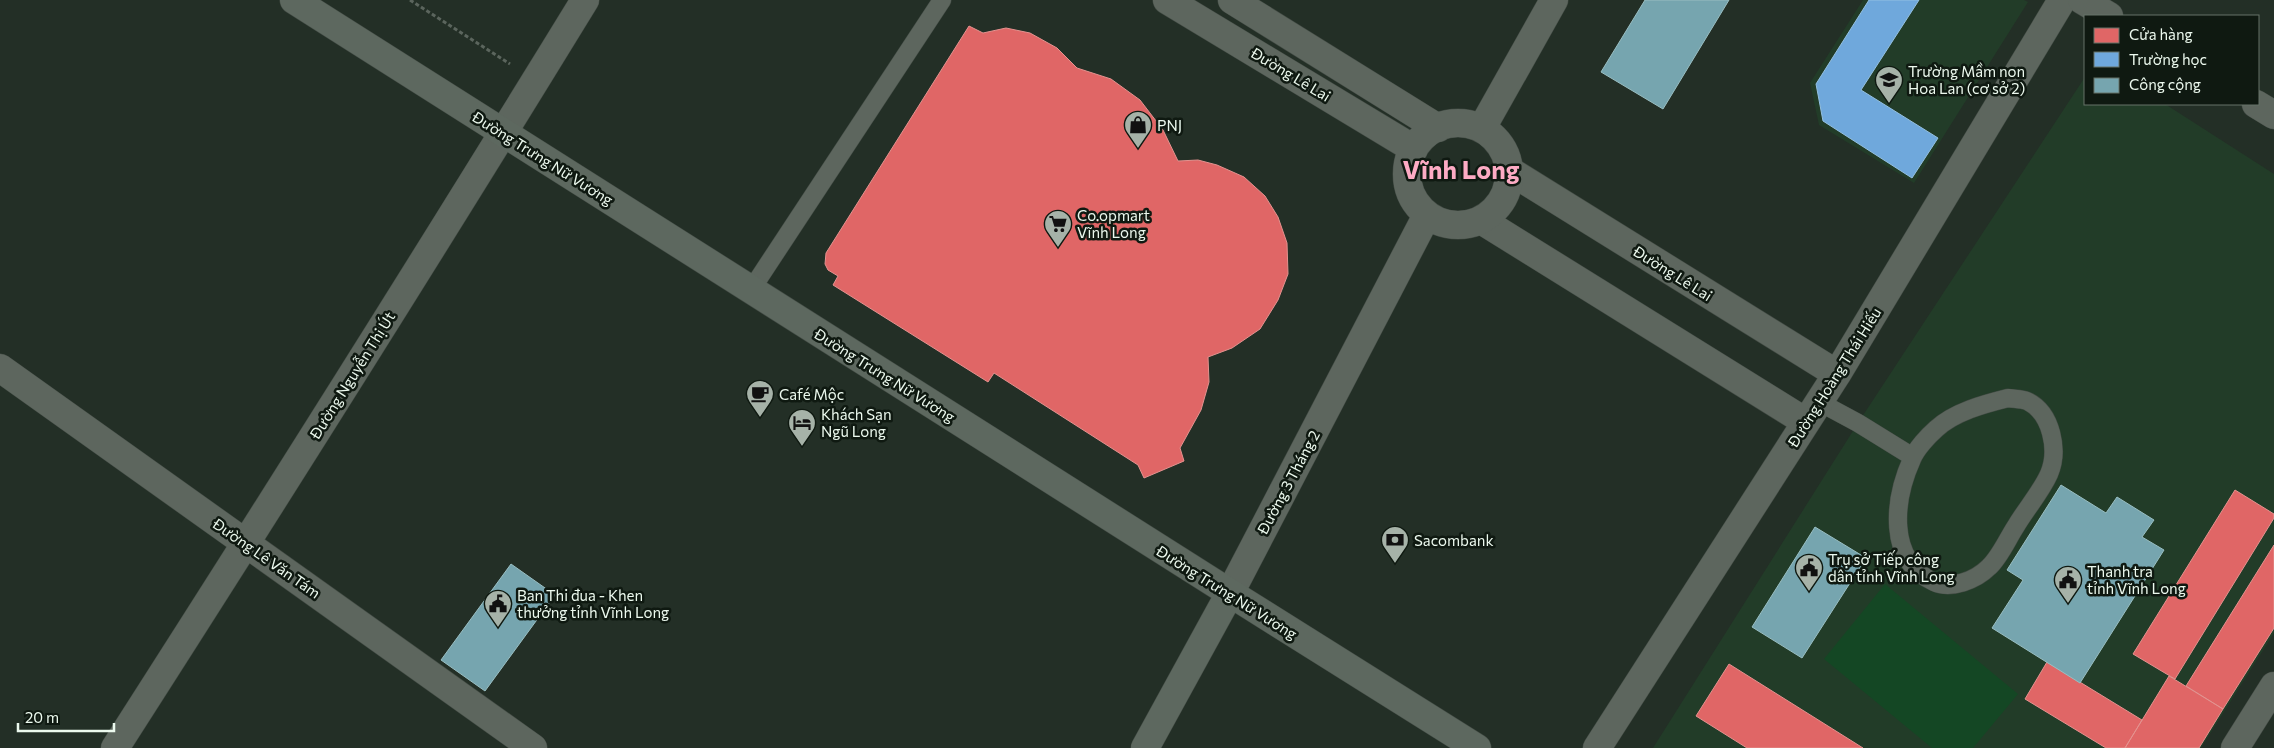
<svg xmlns="http://www.w3.org/2000/svg" width="2274" height="748" font-family="Commissioner,sans-serif">
	<style>
		.built { fill: #223c28 }
		.green { fill: #144724 }
		.shops { fill: #e06666; stroke: #e4928f }
		.schools { fill: #6fa8dc; stroke: #94c0e1 }
		.public { fill: #76a5af; stroke: #99bec2 }
		.lines { fill: none; stroke-linecap: round; stroke-linejoin: round }
		.service-casing { stroke: #424b44; stroke-width: 19 }
		.minor-casing { stroke: #424b44; stroke-width: 29 }
		.tertiary-casing { stroke: #424b44; stroke-width: 29 }
		.secondary-casing { stroke: #424b44; stroke-width: 29 }
		.path { stroke: #5b655d; stroke-width: 3; stroke-dasharray: 4 2.5; stroke-linecap: butt }
		.service { stroke: #5d665e; stroke-width: 18 }
		.minor { stroke: #5d665e; stroke-width: 28 }
		.tertiary { stroke: #5d665e; stroke-width: 28 }
		.secondary { stroke: #5d685f; stroke-width: 28 }
		.labels { text-anchor: middle; dominant-baseline: central; stroke-width: 5; stroke-linejoin: round; paint-order: stroke }
		.poi-label { font-size: 15px; fill: #ecf9ee; stroke: #0f1911; text-anchor: start }
		.street-label { font-size: 15px; fill: #ecf9ee; stroke: #0f1911 }
		.town-label { font-size: 25px; font-weight: bold; fill: #fdabc4; stroke: #0f1911 }
	</style>
	<rect width="100%" height="100%" fill="#232f26"/>
	<!-- built -->
	<path class="built" d="M 1863,0 L 2024,0 L 2028,2 L 1914,183 L 1819,125 L 1810,83 Z
		M 2085,77 L 2085,104 L 2165,104 L 2274,174 L 2274,633 L 2201,748 L 1653,748 L 1858,423 Z"/>
	<!-- green -->
	<path class="green" d="M 1885,584 L 2018,694 L 1973,748 L 1932,748 L 1824,659 Z"/>
	<!-- shops -->
	<path class="shops" d="M 969,26 L 983,33 L 1006,28 L 1030,33 L 1057,48 L 1077,68 L 1111,79 L 1140,100 L 1163,130 L 1178,161 L 1198,160 L 1217,165 L 1244,177 L 1265,196 L 1278,217 L 1287,243 L 1288,274 L 1278,300 L 1260,329 L 1232,348 L 1208,357 L 1209,382 L 1201,410 L 1180,448 L 1184,461 L 1144,478 L 1138,465 L 994,373 L 988,382 L 833,285 L 838,276 L 828,270 L 825,264 L 826,253 Z
		M 2235,490 L 2274,514 L 2274,518 L 2175,679 L 2133,654 Z
		M 2274,545 L 2274,628 L 2223,709 L 2186,686 Z
		M 2047,662 L 2142,720 L 2125,748 L 2106,748 L 2025,699 Z
		M 1729,664 L 1863,748 L 1747,748 L 1696,716 Z
		M 2169,676 L 2223,709 L 2199,748 L 2125,748 Z"/>
	<!-- schools -->
	<path class="schools" d="M 1869,0 L 1919,0 L 1861,90 L 1938,138 L 1912,178 L 1823,121 L 1816,84 Z"/>
	<!-- public -->
	<path class="public" d="M 1645,0 L 1729,0 L 1663,109 L 1601,72 Z
		M 2061,485 L 2106,513 L 2117,497 L 2154,520 L 2142,537 L 2164,550 L 2080,683 L 1992,628 L 2023,580 L 2007,570 Z
		M 1815,527 L 1866,558 L 1802,658 L 1752,627 Z
		M 511,564 L 555,595 L 485,691 L 441,660 Z"/>
	<g class="lines">
		<defs>
			<path id="service" d="M 751,290 L 942,0
				M 2008,398 C 2014,399 2022,399 2027,401 C 2052,413 2059,451 2049,474 C 2041,492 2026,509 2016,526 C 2008,538 2000,557 1989,567 C 1976,580 1951,590 1934,582 C 1886,560 1894,499 1912,459 C 1916,449 1928,436 1936,429 C 1954,412 1984,404 2008,398 Z
				M 1819,402 L 1858,423 L 1913,457"/>
			<path id="minor" d="M 1510,171 L 1837,374
				M 1481,220 L 1806,422
				M 0,368 L 533,748
				M 115,748 C 274,500 431,251 585,0
				M 1597,748 L 1837,374 L 2062,0
				M 2235,748 L 2274,686"/>
			<path id="tertiary" d="M 1167,0 L 1414,149
				M 1232,0 L 1438,128
				M 2082,0 L 2109,16
				M 2256,104 L 2274,115
				M1407 174a51 51 0 1 1 102 0a51 51 0 1 1-102 0Z
				M 1482,128 L 1554,0
				M 1230,593 L 1427,215"/>
			<path id="secondary" d="M 294,0 L 1230,593 L 1477,748
				M 1145,748 L 1230,593"/>
		</defs>
		<!-- service casing -->
		<use href="#service" class="service-casing"/>
		<!-- minor casing -->
		<use href="#minor" class="minor-casing"/>
		<!-- tertiary casing -->
		<use href="#tertiary" class="tertiary-casing"/>
		<!-- secondary casing -->
		<use href="#secondary" class="secondary-casing"/>
		<!-- path -->
		<path class="path" d="M 410,0 L 510,64"/>
		<!-- service -->
		<use href="#service" class="service"/>
		<!-- minor -->
		<use href="#minor" class="minor"/>
		<!-- tertiary -->
		<use href="#tertiary" class="tertiary"/>
		<!-- secondary -->
		<use href="#secondary" class="secondary"/>
	</g>
	<!-- icons -->
	<defs>
		<symbol id="school-pin" viewBox="-11 -11 22 30"><path d="M0 17L-7.5 6A9.5 9.5 0 1 1 7.5 6Z" fill="#a6b2a8" stroke="#0f1911"/><path d="M0-5L7-2L0 1L-7-2ZM-4 1L0 2.5L4 1V4Q0 6-4 4Z" fill="#111"/></symbol>
		<symbol id="shop-pin" viewBox="-11 -11 22 30"><path d="M0 17L-7.5 6A9.5 9.5 0 1 1 7.5 6Z" fill="#a6b2a8" stroke="#0f1911"/><path d="M-5-2.5h2.3a2.7 3.5 0 0 1 5.4 0H5L5.5 6h-11ZM-1.5-2.5h3a1.5 2.3 0 0 0-3 0Z" fill="#111"/></symbol>
		<symbol id="supermarket-pin" viewBox="-11 -11 22 30"><path d="M0 17L-7.5 6A9.5 9.5 0 1 1 7.5 6Z" fill="#a6b2a8" stroke="#0f1911"/><path d="M-6-5.5h2.5l.6 2H6L4.5 2H-2.5L-4.4-4H-6ZM-1.5 3.2a1.3 1.3 0 1 0 .1 0ZM3 3.2a1.3 1.3 0 1 0 .1 0Z" fill="#111"/></symbol>
		<symbol id="cafe-pin" viewBox="-11 -11 22 30"><path d="M0 17L-7.5 6A9.5 9.5 0 1 1 7.5 6Z" fill="#a6b2a8" stroke="#0f1911"/><path d="M-5.5-4.5H6V0H3Q3 3.5 0 3.5H-2.5Q-5.5 3.5-5.5 0ZM3-3.2v2h1.7v-2ZM-6 4.5H4V6H-6Z" fill="#111"/></symbol>
		<symbol id="hotel-pin" viewBox="-11 -11 22 30"><path d="M0 17L-7.5 6A9.5 9.5 0 1 1 7.5 6Z" fill="#a6b2a8" stroke="#0f1911"/><path d="M-6-4.5h1.5V1H6V5H4.5V3h-9V5H-6ZM-4 0a1.8 1.8 0 1 1 3.6 0ZM.5 0V-2.5h3Q6-2.5 6 0Z" fill="#111"/></symbol>
		<symbol id="bank-pin" viewBox="-11 -11 22 30"><path d="M0 17L-7.5 6A9.5 9.5 0 1 1 7.5 6Z" fill="#a6b2a8" stroke="#0f1911"/><path d="M-6-4H6V4H-6ZM0-2.3a2.3 2.3 0 1 0 0 4.6a2.3 2.3 0 1 0 0-4.6Z" fill="#111"/></symbol>
		<symbol id="civic-pin" viewBox="-11 -11 22 30"><path d="M0 17L-7.5 6A9.5 9.5 0 1 1 7.5 6Z" fill="#a6b2a8" stroke="#0f1911"/><path d="M-.6-6.5H3V-4.5H.6V-3L4-1V1h2V6H-6V1h2V-1L-.6-3ZM-1.2 2.5V6h2.4V2.5Z" fill="#111"/></symbol>
	</defs>
	<g fill-rule="evenodd">
		<use href="#school-pin" x="1873" y="64" width="32" height="43"/>
		<use href="#shop-pin" x="1122" y="109" width="32" height="43"/>
		<use href="#supermarket-pin" x="1042" y="208" width="32" height="43"/>
		<use href="#cafe-pin" x="744" y="378" width="32" height="43"/>
		<use href="#hotel-pin" x="786" y="407" width="32" height="43"/>
		<use href="#bank-pin" x="1379" y="524" width="32" height="43"/>
		<use href="#civic-pin" x="1793" y="552" width="32" height="43"/>
		<use href="#civic-pin" x="2052" y="564" width="32" height="43"/>
		<use href="#civic-pin" x="482" y="588" width="32" height="43"/>
	</g>
	<g class="labels">
		<!-- poi labels -->
		<g class="poi-label">
			<text x="1908" y="71">Trường Mầm non<tspan x="1908" dy="17">Hoa Lan (cơ sở 2)</tspan></text>
			<text x="1157" y="125">PNJ</text>
			<text x="1077" y="215">Co.opmart<tspan x="1077" dy="17">Vĩnh Long</tspan></text>
			<text x="779" y="394">Café Mộc</text>
			<text x="821" y="414">Khách Sạn<tspan x="821" dy="17">Ngũ Long</tspan></text>
			<text x="1414" y="540">Sacombank</text>
			<text x="1828" y="559">Trụ sở Tiếp công<tspan x="1828" dy="17">dân tỉnh Vĩnh Long</tspan></text>
			<text x="2087" y="571">Thanh tra<tspan x="2087" dy="17">tỉnh Vĩnh Long</tspan></text>
			<text x="517" y="595">Ban Thi đua - Khen<tspan x="517" dy="17">thưởng tỉnh Vĩnh Long</tspan></text>
		</g>
		<!-- street labels -->
		<g class="street-label">
			<text transform="translate(1291 74) rotate(31)">Đường Lê Lai</text>
			<text transform="translate(543 158) rotate(32)">Đường Trưng Nữ Vương</text>
			<text transform="translate(1673 273) rotate(32)">Đường Lê Lai</text>
			<text transform="translate(352 375) rotate(-58)">Đường Nguyễn Thị Út</text>
			<text transform="translate(885 375) rotate(32)">Đường Trưng Nữ Vương</text>
			<text transform="translate(1834 377) rotate(-58)">Đường Hoàng Thái Hiếu</text>
			<text transform="translate(1288 482) rotate(-62)">Đường 3 Tháng 2</text>
			<text transform="translate(267 558) rotate(35)">Đường Lê Văn Tám</text>
			<text transform="translate(1227 592) rotate(32)">Đường Trưng Nữ Vương</text>
		</g>
		<!-- town labels -->
		<g class="town-label">
			<text x="1461" y="169">Vĩnh Long</text>
		</g>
	</g>
	<!-- legend -->
	<rect x="2084" y="15" width="175" height="90" fill="#0f1911" stroke="#677369"/>
	<rect x="2094" y="28" width="25" height="15" fill="#e06666" stroke="#677369"/>
	<text x="2129" y="40" font-size="15" fill="#ecf9ee">Cửa hàng</text>
	<rect x="2094" y="52" width="25" height="15" fill="#6fa8dc" stroke="#677369"/>
	<text x="2129" y="65" font-size="15" fill="#ecf9ee">Trường học</text>
	<rect x="2094" y="78" width="25" height="15" fill="#76a5af" stroke="#677369"/>
	<text x="2129" y="90" font-size="15" fill="#ecf9ee">Công cộng</text>
	<!-- scale -->
	<path d="M18 723v8h96v-8" fill="none" stroke="#ecf9ee" stroke-width="2.5"/>
	<text x="25" y="723" font-size="15" fill="#ecf9ee" stroke="#0f1911" stroke-width="4" paint-order="stroke">20 m</text>
</svg>
